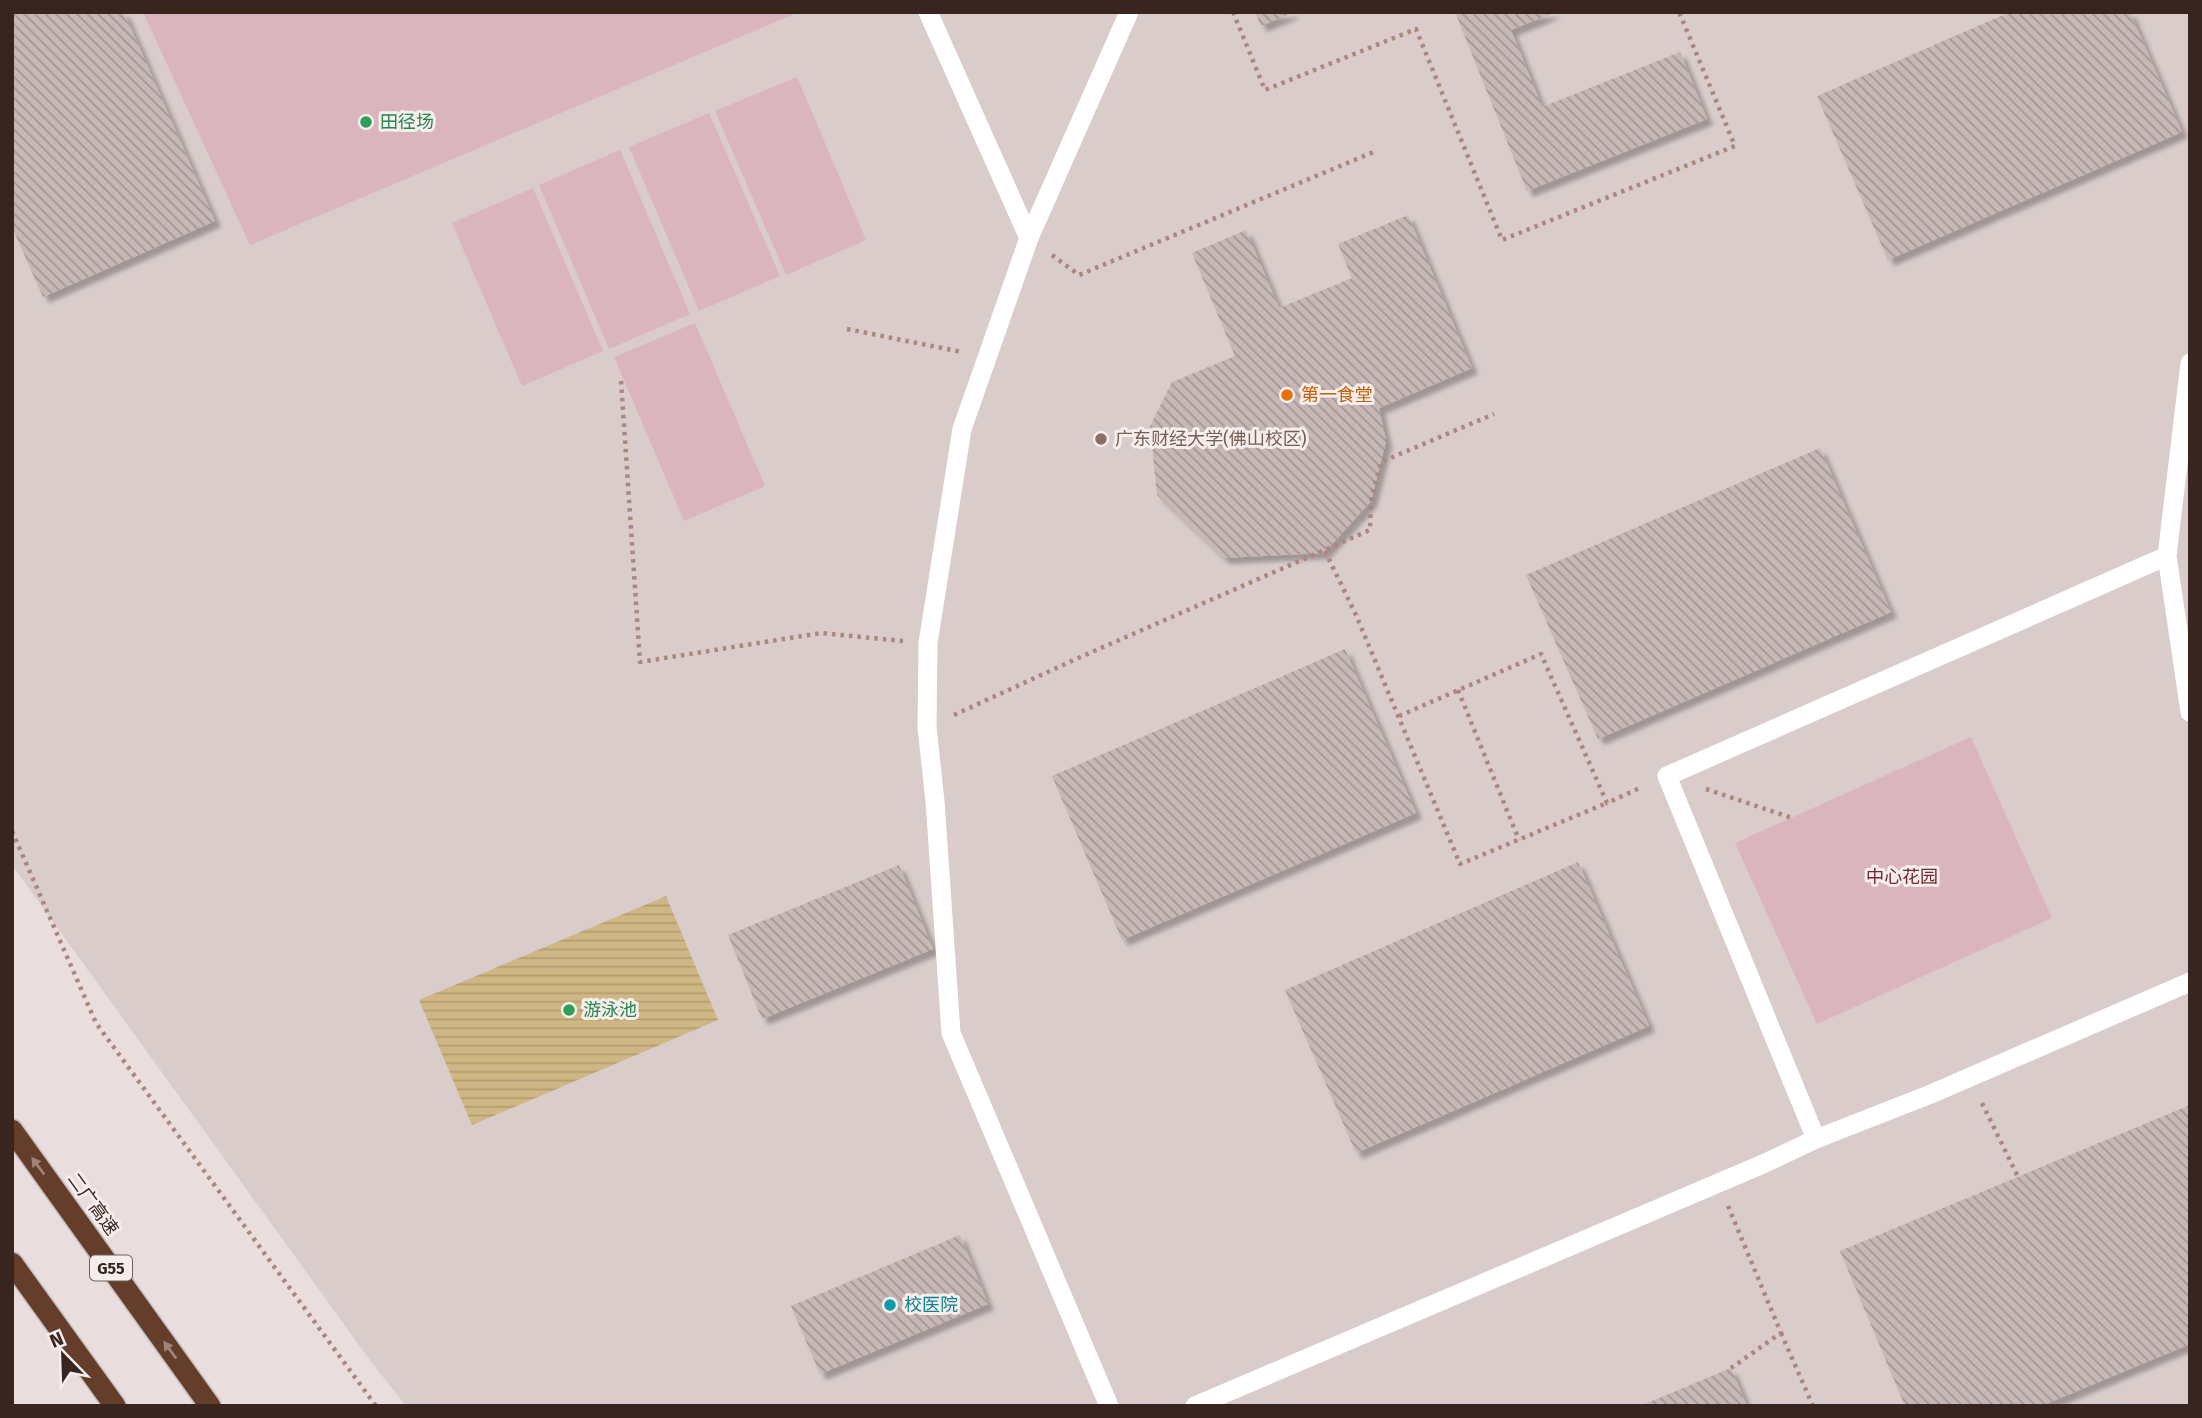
<svg xmlns="http://www.w3.org/2000/svg" width="2202" height="1418" font-family="'Fira Sans','Noto Sans SC',sans-serif">
	<style>
		.built { fill: #d9cccb }
		.green { fill: #dbb5bd }
		.water { fill: url(#water-rules) }
		.building { fill: url(#building-back-hatch); filter: url(#shadow) }
		.lines { fill: none; stroke-linecap: round; stroke-linejoin: round }
		.motorway-casing { stroke: #c3bebc; stroke-width: 24 }
		.path { stroke: #ad877d; stroke-width: 4.5; stroke-dasharray: 3.5 5; stroke-linecap: butt }
		.minor { stroke: #fff; stroke-width: 19 }
		.motorway { stroke: #643d2b; stroke-width: 21 }
		.oneway { fill: #9e8379 }
		.leisure-dot { fill: #2e9e5b; stroke: #f6eded; stroke-width: 2.5 }
		.food-dot { fill: #e8710a; stroke: #f6eded; stroke-width: 2.5 }
		.education-dot { fill: #8d6e63; stroke: #f6eded; stroke-width: 2.5 }
		.culture-dot { fill: #0f9aa8; stroke: #f6eded; stroke-width: 2.5 }
		.labels { text-anchor: middle; dominant-baseline: central; stroke-width: 6; stroke-linejoin: round; paint-order: stroke }
		.shield { fill: #f6eded; stroke: #71615d; stroke-width: 2 }
		.shield-label { font-size: 16px; font-weight: bold; fill: #38251f }
		.leisure-label { font-size: 18px; fill: #27864d; stroke: #f6eded; text-anchor: start }
		.food-label { font-size: 18px; fill: #c56008; stroke: #f6eded; text-anchor: start }
		.education-label { font-size: 18px; fill: #785e54; stroke: #f6eded; text-anchor: start }
		.park-label { font-size: 18px; fill: #6f2a30; stroke: #f6eded }
		.street-label { font-size: 18px; fill: #38251f; stroke: #f6eded }
		.culture-label { font-size: 18px; fill: #0d838f; stroke: #f6eded; text-anchor: start }
	</style>
	<defs>
		<pattern id="water-rules" width="6" height="5" patternUnits="userSpaceOnUse" patternTransform="scale(1.75)"><rect width="6" height="5" fill="#cfb784"/><path d="M0 2.5h6" fill="none" stroke="#b29d72"/></pattern>
		<pattern id="building-back-hatch" width="6" height="6" patternUnits="userSpaceOnUse" patternTransform="scale(1.75)"><rect width="6" height="6" fill="#c7b8b6"/><path d="M-1 5l2 2M0 0l6 6M5-1l2 2" fill="none" stroke="#a39593"/></pattern>
		<filter id="shadow"><feDropShadow dx="6" dy="6" stdDeviation="2" flood-color="#0004"/></filter>
	</defs>
	<rect width="100%" height="100%" fill="#e9dedd"/>
	<!-- built -->
	<path class="built" d="M 12,12 L 2190,12 L 2190,1406 L 406,1406 L 372,1363 L 12,865 Z"/>
	<!-- green -->
	<path class="green" d="M 143,12 L 799,12 L 250,245 Z
		M 797,77 L 866,240 L 786,275 L 715,111 Z
		M 709,113 L 780,276 L 699,311 L 629,147 Z
		M 620,150 L 690,314 L 609,349 L 539,185 Z
		M 533,188 L 603,351 L 522,386 L 452,223 Z
		M 695,323 L 765,486 L 684,521 L 614,357 Z
		M 1971,737 L 2052,918 L 1817,1024 L 1735,843 Z"/>
	<!-- water -->
	<path class="water" d="M 666,896 L 718,1020 L 472,1125 L 419,1000 Z"/>
	<!-- building -->
	<path class="building" d="M 12,12 L 124,12 L 215,221 L 43,297 L 12,227 Z
		M 1255,12 L 1294,12 L 1261,26 Z
		M 1455,12 L 1555,12 L 1511,30 L 1542,107 L 1680,52 L 1707,119 L 1527,191 Z
		M 2010,12 L 2130,12 L 2182,132 L 1888,260 L 1817,96 Z
		M 1408,215 L 1472,368 L 1379,408 L 1386,441 L 1371,501 L 1324,553 L 1224,558 L 1157,495 L 1150,426 L 1172,382 L 1235,356 L 1192,253 L 1246,230 L 1279,308 L 1352,278 L 1338,244 Z
		M 1820,448 L 1891,612 L 1598,739 L 1526,575 Z
		M 1345,649 L 1416,813 L 1122,940 L 1052,776 Z
		M 1578,862 L 1649,1026 L 1356,1153 L 1285,990 Z
		M 899,865 L 933,949 L 762,1019 L 728,935 Z
		M 2190,1105 L 2190,1344 L 2041,1406 L 1905,1406 L 1840,1251 Z
		M 960,1235 L 988,1304 L 820,1374 L 791,1306 Z
		M 1731,1368 L 1747,1406 L 1640,1406 Z"/>
	<g class="lines">
		<defs>
			<path id="motorway" d="M 12,1130 L 210,1406
				M 12,1263 L 115,1406"/>
		</defs>
		<!-- motorway casing -->
		<use href="#motorway" class="motorway-casing"/>
		<!-- path -->
		<path class="path" d="M 1233,12 L 1265,90 L 1416,29 L 1502,240 L 1735,146 L 1679,12
			M 1052,255 L 1079,275 L 1376,151
			M 847,329 L 962,352
			M 621,381 L 640,662 L 821,633 L 903,641
			M 1325,551 L 1356,615 L 1460,864 L 1607,803
			M 1458,690 L 1519,840
			M 954,715 L 1076,659 L 1370,530 L 1371,501 L 1381,462 L 1494,414
			M 1399,716 L 1541,654 L 1607,803 L 1642,787
			M 1706,789 L 1792,818
			M 12,831 L 96,1023 L 376,1406
			M 1982,1103 L 2018,1177
			M 1728,1206 L 1781,1333 L 1731,1368
			M 1781,1333 L 1813,1406"/>
		<!-- minor -->
		<path class="minor" d="M 928,12 L 1029,238
			M 2190,363 L 2167,556 L 2190,712
			M 1816,1139 L 1667,776 L 2167,556
			M 1109,1406 L 951,1033 L 935,801 L 927,727 L 928,643 L 962,429 L 1029,238 L 1129,12
			M 1195,1406 L 1763,1164 L 1816,1139 L 1931,1094 L 2190,982"/>
		<!-- motorway -->
		<use href="#motorway" class="motorway"/>
	</g>
	<!-- one-way arrows -->
	<defs><path id="oneway-solid" d="M-6-.8H1V-3.2L6.5 0L1 3.2V.8H-6Z" transform="scale(1.75)"/></defs>
	<g class="oneway">
		<use href="#oneway-solid" transform="translate(38 1166) rotate(-126)"/>
		<use href="#oneway-solid" transform="translate(170 1350) rotate(-126)"/>
	</g>
	<!-- markers -->
	<g class="leisure-dot">
		<circle cx="366" cy="122" r="7"/>
		<circle cx="569" cy="1010" r="7"/>
	</g>
	<circle class="food-dot" cx="1287" cy="395" r="7"/>
	<circle class="education-dot" cx="1101" cy="439" r="7"/>
	<circle class="culture-dot" cx="890" cy="1305" r="7"/>
	<g class="labels">
		<!-- shield labels -->
		<rect class="shield" x="90" y="1255.5" width="42" height="25" rx="5"/>
		<g class="shield-label">
			<text x="111" y="1268">G55</text>
		</g>
		<!-- leisure labels -->
		<g class="leisure-label">
			<text x="380" y="122">田径场</text>
			<text x="583" y="1010">游泳池</text>
		</g>
		<!-- food labels -->
		<g class="food-label">
			<text x="1301" y="395">第一食堂</text>
		</g>
		<!-- education labels -->
		<g class="education-label">
			<text x="1115" y="439">广东财经大学(佛山校区)</text>
		</g>
		<!-- park labels -->
		<g class="park-label">
			<text x="1902" y="877">中心花园</text>
		</g>
		<!-- street labels -->
		<g class="street-label">
			<text transform="translate(93 1204) rotate(54)">二广高速</text>
		</g>
		<!-- culture labels -->
		<g class="culture-label">
			<text x="904" y="1305">校医院</text>
		</g>
	</g>
	<!-- border -->
	<rect width="2202" height="1418" fill="none" stroke="#38251f" stroke-width="28"/>
	<!-- north arrow -->
	<g transform="translate(63 1355) rotate(337)" stroke="#f6eded" stroke-width="5" paint-order="stroke">
	<path d="M0-5L12 26L0 18L-12 26Z" fill="#38251f"/>
	<text y="-10" font-size="19" font-weight="bold" text-anchor="middle" fill="#38251f">N</text>
	</g>
</svg>
